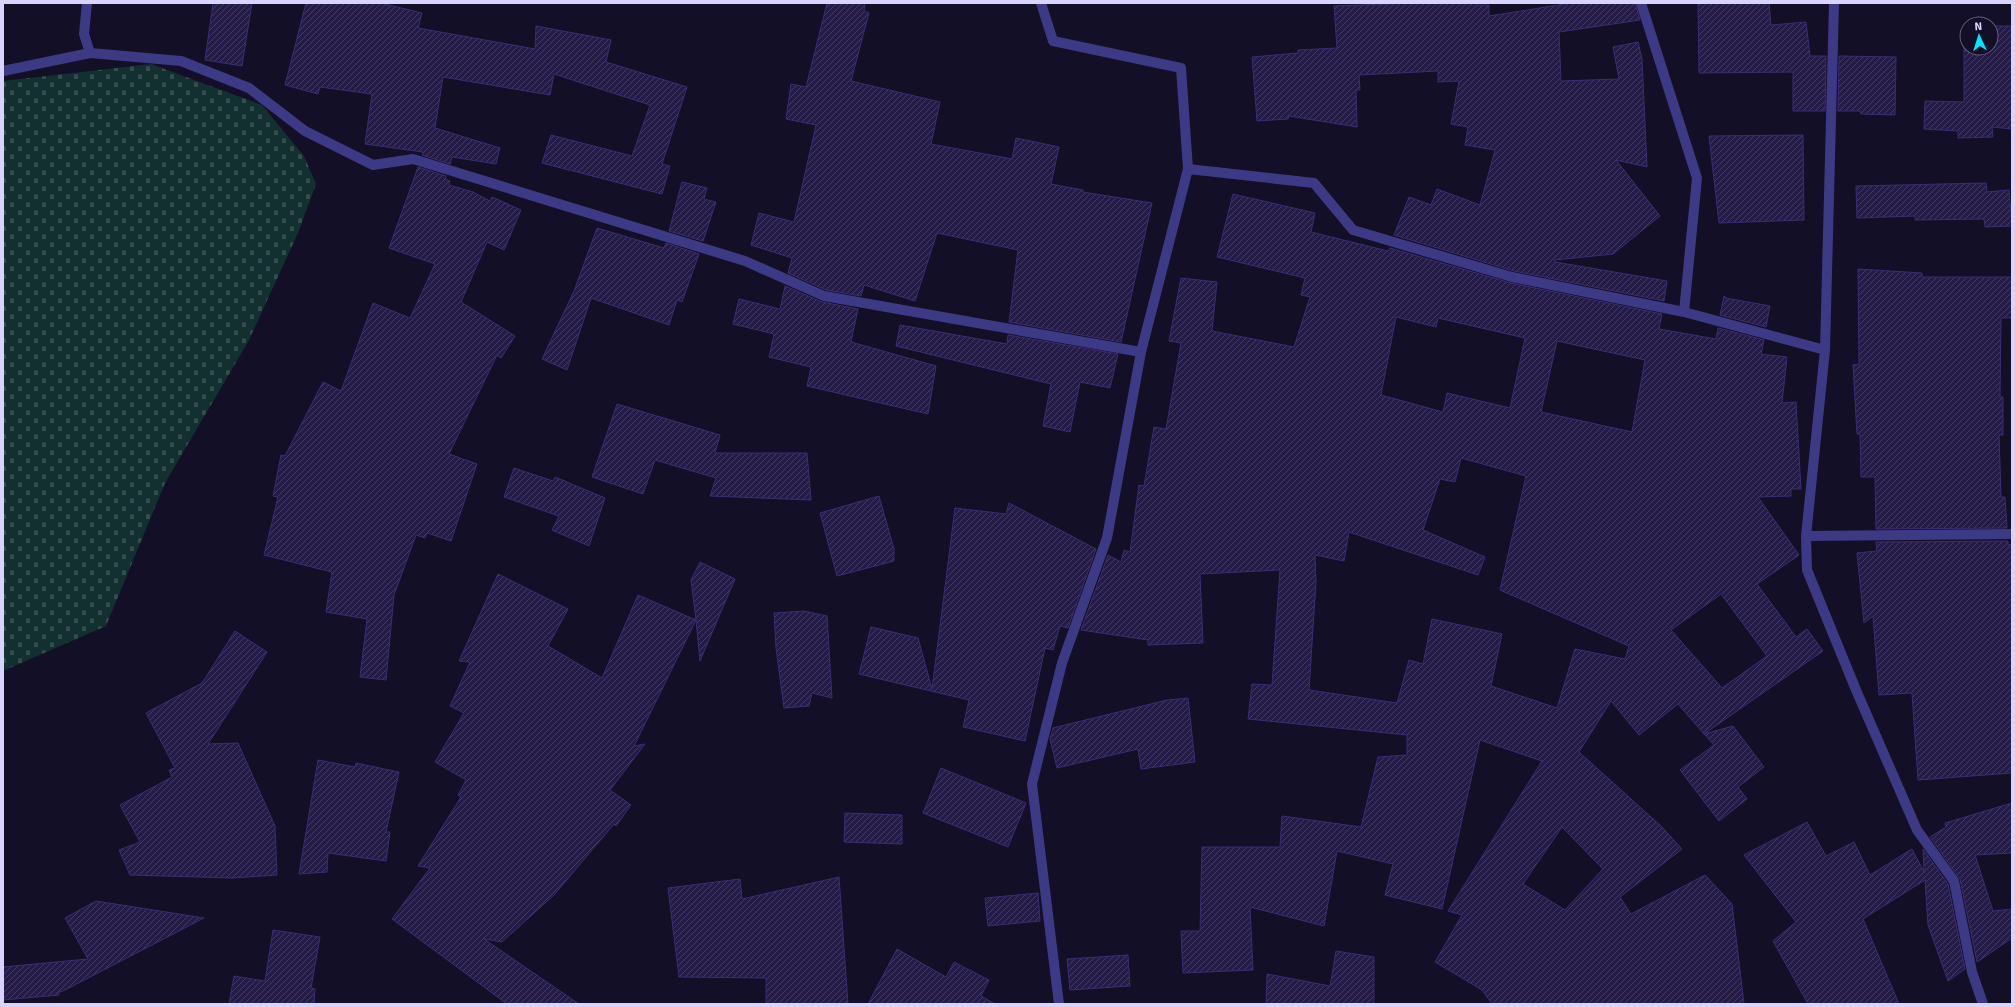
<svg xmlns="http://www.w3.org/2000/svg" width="2015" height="1007" font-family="Signika,sans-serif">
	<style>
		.cemetery { fill: url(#cemetery-stones) }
		.building { fill: url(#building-hatch); stroke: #3b2d73; fill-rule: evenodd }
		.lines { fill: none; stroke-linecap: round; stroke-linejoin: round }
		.minor { stroke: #3d3a85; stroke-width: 10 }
	</style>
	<defs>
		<pattern id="cemetery-stones" width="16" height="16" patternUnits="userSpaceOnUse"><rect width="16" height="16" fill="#12302f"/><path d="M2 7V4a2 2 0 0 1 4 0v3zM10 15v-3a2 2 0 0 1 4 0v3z" fill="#344d4e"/></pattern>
		<pattern id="building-hatch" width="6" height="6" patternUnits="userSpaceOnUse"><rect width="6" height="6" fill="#241b47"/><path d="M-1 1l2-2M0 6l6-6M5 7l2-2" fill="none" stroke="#433b63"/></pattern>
	</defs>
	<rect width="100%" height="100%" fill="#130f26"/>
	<!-- cemetery -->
	<path class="cemetery" d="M 151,64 L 262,105 L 304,156 L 316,184 L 298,233 L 248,342 L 165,483 L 106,626 L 3,671 L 3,81 Z"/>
	<!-- building -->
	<path class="building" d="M 213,3 L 252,3 L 242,66 L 205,60 Z
		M 306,3 L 381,3 L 422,13 L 418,28 L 535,49 L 536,26 L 611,40 L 606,62 L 687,87 L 662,164 L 670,166 L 662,194 L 542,163 L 551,135 L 632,156 L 650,105 L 554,74 L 550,95 L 443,77 L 435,128 L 500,148 L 496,164 L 452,157 L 450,164 L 422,155 L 423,152 L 365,144 L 372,94 L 320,87 L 318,94 L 285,85 Z
		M 827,3 L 865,3 L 864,11 L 869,13 L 851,81 L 940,102 L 931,144 L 1012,159 L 1016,138 L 1059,147 L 1051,184 L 1083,190 L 1083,192 L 1152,203 L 1121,342 L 1009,322 L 1018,250 L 937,233 L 915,301 L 864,285 L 861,296 L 826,290 L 788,273 L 792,258 L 751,245 L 759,213 L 794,222 L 816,125 L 786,119 L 791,84 L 806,87 Z
		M 1414,3 L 1477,3 L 1477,5 L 1489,5 L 1489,16 L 1571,3 L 1635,3 L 1640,20 L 1559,32 L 1561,81 L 1619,79 L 1613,47 L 1638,42 L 1642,59 L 1647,167 L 1616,160 L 1660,216 L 1613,254 L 1555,260 L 1555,262 L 1667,281 L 1664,301 L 1514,271 L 1394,235 L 1409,197 L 1431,205 L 1437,189 L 1480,205 L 1495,150 L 1465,145 L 1468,127 L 1451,124 L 1459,81 L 1438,82 L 1438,71 L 1359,75 L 1360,90 L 1356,90 L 1357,127 L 1289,116 L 1288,119 L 1257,121 L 1252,57 L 1298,53 L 1298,50 L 1337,48 L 1334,6 Z
		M 1698,3 L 1769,3 L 1771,25 L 1806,22 L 1810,56 L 1826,56 L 1825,111 L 1793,111 L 1793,72 L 1699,73 Z
		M 1964,26 L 1967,26 L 1967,48 L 1991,48 L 1991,26 L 2012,26 L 2012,129 L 1992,127 L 1993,137 L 1958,138 L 1958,131 L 1924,129 L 1925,101 L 1964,102 Z
		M 1839,56 L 1896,57 L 1895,115 L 1861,114 L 1860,111 L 1838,111 Z
		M 1803,135 L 1804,220 L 1719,223 L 1709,136 Z
		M 418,167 L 446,176 L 445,179 L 450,181 L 449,185 L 473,192 L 490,201 L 492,197 L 521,210 L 504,250 L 487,242 L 461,302 L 515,336 L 501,358 L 497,355 L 449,454 L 477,464 L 451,541 L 427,533 L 425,538 L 416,535 L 394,595 L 386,680 L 360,677 L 367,619 L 326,612 L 332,572 L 264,555 L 278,497 L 273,496 L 281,455 L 285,456 L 323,382 L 341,391 L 373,303 L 410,318 L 435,264 L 389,248 Z
		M 682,182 L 707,188 L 704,199 L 716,202 L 703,241 L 669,231 Z
		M 1986,183 L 1987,192 L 2009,190 L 2012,226 L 1985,227 L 1984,219 L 1915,220 L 1915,216 L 1857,218 L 1856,186 Z
		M 1233,194 L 1315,213 L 1311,232 L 1388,251 L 1390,248 L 1511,283 L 1662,314 L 1659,329 L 1716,339 L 1718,328 L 1764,340 L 1761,354 L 1787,357 L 1782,403 L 1796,402 L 1801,489 L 1791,489 L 1791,496 L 1758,497 L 1799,555 L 1757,584 L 1796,637 L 1807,629 L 1823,651 L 1704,734 L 1678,704 L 1639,735 L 1611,701 L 1579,752 L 1661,826 L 1682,849 L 1620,897 L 1631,914 L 1705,875 L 1732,904 L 1744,1004 L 1492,1004 L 1482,990 L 1435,962 L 1462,915 L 1448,911 L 1542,761 L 1480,740 L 1442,909 L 1385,895 L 1393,864 L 1337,851 L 1324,926 L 1250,907 L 1253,970 L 1183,973 L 1181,931 L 1200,931 L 1202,847 L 1280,847 L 1282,816 L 1361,827 L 1378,757 L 1407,755 L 1407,735 L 1248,719 L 1252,684 L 1272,685 L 1280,570 L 1200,574 L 1203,643 L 1148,645 L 1148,640 L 1081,630 L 1108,555 L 1121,562 L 1124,550 L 1130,552 L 1139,485 L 1144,486 L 1154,427 L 1166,429 L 1181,343 L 1169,341 L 1181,278 L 1217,282 L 1212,331 L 1294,347 L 1310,297 L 1301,295 L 1305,278 L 1217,257 ZM 1396,317 L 1436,327 L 1438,318 L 1525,338 L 1510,408 L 1447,393 L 1443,412 L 1381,395 ZM 1557,341 L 1645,360 L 1632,432 L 1541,412 ZM 1461,458 L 1526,476 L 1500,590 L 1629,646 L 1625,659 L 1575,649 L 1557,708 L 1491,686 L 1502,634 L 1432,619 L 1423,664 L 1409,660 L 1397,703 L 1309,690 L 1316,582 L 1315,555 L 1344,561 L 1349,532 L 1478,575 L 1485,557 L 1423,530 L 1440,479 L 1455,482 ZM 1721,594 L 1767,656 L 1722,688 L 1671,630 ZM 1562,827 L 1603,869 L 1565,910 L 1523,884 Z
		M 597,228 L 664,248 L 666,243 L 699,254 L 682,302 L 677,300 L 669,325 L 591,298 L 567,370 L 542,359 L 574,291 Z
		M 1858,269 L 1922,273 L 1922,277 L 2012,277 L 2012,318 L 2001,318 L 2000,397 L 2003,397 L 2003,435 L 1999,435 L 2001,497 L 2005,497 L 2007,528 L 1876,529 L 1875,477 L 1861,477 L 1860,434 L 1857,434 L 1853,365 L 1859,364 Z
		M 785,286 L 822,302 L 858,309 L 851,342 L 936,366 L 928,414 L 807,386 L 811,367 L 769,357 L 774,334 L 733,324 L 739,299 L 780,309 Z
		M 1724,296 L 1726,298 L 1770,306 L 1766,327 L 1720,315 Z
		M 900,325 L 1007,344 L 1008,335 L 1118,354 L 1110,388 L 1080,382 L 1070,432 L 1043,426 L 1051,384 L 896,346 Z
		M 617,404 L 720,435 L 715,453 L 807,453 L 811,500 L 710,496 L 716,478 L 655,460 L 643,494 L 592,477 Z
		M 514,468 L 553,481 L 555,477 L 605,498 L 589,546 L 552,530 L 559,516 L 504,497 Z
		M 879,496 L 894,549 L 894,561 L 837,576 L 820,513 Z
		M 1009,503 L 1096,549 L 1068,628 L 1060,626 L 1053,650 L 1045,648 L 1025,741 L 963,727 L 969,700 L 859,674 L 871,627 L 918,638 L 932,689 L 955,508 L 1006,514 Z
		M 2008,541 L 2008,545 L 2012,544 L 2012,773 L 1918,780 L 1912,693 L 1879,695 L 1873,616 L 1864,623 L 1857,553 L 1877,551 L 1876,542 Z
		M 700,562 L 735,579 L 700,661 L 696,620 L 634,746 L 645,744 L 610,790 L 631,805 L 616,826 L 614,824 L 554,895 L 502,942 L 484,939 L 579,1004 L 507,1004 L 392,919 L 430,868 L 418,866 L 461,797 L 458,795 L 466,780 L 435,762 L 464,713 L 450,706 L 470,662 L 459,661 L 498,574 L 568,609 L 548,646 L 602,678 L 638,595 L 696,620 L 691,580 Z
		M 804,611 L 827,616 L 832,698 L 812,693 L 809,706 L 784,708 L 776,648 L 774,613 Z
		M 235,631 L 267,652 L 208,744 L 238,743 L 275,826 L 277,875 L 233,878 L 130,875 L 119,850 L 140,842 L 120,805 L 172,777 L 169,770 L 175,768 L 146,713 L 202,683 Z
		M 1188,698 L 1195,762 L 1141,769 L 1138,749 L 1057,768 L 1050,739 L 1053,728 L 1167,700 Z
		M 1733,726 L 1764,767 L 1738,787 L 1747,799 L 1719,821 L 1680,770 L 1714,745 L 1704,734 Z
		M 318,760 L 355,767 L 356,763 L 399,772 L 386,832 L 390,832 L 386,861 L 328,853 L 327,872 L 299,874 Z
		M 941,768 L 1026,803 L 1008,847 L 923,813 Z
		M 2012,803 L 2012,853 L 1975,855 L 1993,911 L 2012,909 L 2012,938 L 1977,962 L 1960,879 L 1930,837 L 1946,827 L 1945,823 Z
		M 845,813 L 902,815 L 902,844 L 844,842 Z
		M 1807,822 L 1826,856 L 1854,842 L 1870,875 L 1912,849 L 1924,872 L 1923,849 L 1948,884 L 1965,969 L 1948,981 L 1928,925 L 1925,880 L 1863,919 L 1899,1004 L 1808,1004 L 1773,941 L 1796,922 L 1744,855 Z
		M 839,877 L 848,1004 L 766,1004 L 766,978 L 679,977 L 668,888 L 740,879 L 742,899 Z
		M 1038,893 L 1040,921 L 988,926 L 985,898 Z
		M 96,901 L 204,918 L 63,991 L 59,992 L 59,995 L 3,1000 L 3,967 L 88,959 L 65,918 Z
		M 273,930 L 320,937 L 311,988 L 315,989 L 314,1004 L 229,1004 L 234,976 L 265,981 Z
		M 897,949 L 946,977 L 954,962 L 989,980 L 981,996 L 995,1004 L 868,1004 Z
		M 1336,951 L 1374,957 L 1374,1004 L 1266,1004 L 1267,974 L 1330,986 Z
		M 1128,955 L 1130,986 L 1070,990 L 1067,959 Z"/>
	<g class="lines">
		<!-- minor -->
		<path class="minor" d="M 87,3 L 84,34 L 90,53
			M 1041,3 L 1053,41 L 1181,68 L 1188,169 L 1141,352 L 1107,538 L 1062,663 L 1032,784 L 1059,1004
			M 1641,3 L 1697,178 L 1684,312
			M 1834,3 L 1825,350 L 1806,536 L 1807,570 L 1856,690 L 1917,830 L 1954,881 L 1972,972 L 1983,1004
			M 3,71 L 90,53 L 181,61 L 249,88 L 305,131 L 373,165 L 413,159 L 745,261 L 824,296 L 1141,352
			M 1188,169 L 1314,183 L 1353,230 L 1512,277 L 1684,312 L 1825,350
			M 1806,536 L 2012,534"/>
	</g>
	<!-- border -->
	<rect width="2015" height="1007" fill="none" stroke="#d9d4ff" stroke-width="8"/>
	<!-- north arrow -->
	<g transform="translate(1979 36) rotate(356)"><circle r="19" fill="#130f26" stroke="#625e7d"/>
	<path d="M0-3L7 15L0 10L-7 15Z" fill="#00e5ff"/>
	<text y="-6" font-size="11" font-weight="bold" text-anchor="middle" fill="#d9d4ff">N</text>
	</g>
</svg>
